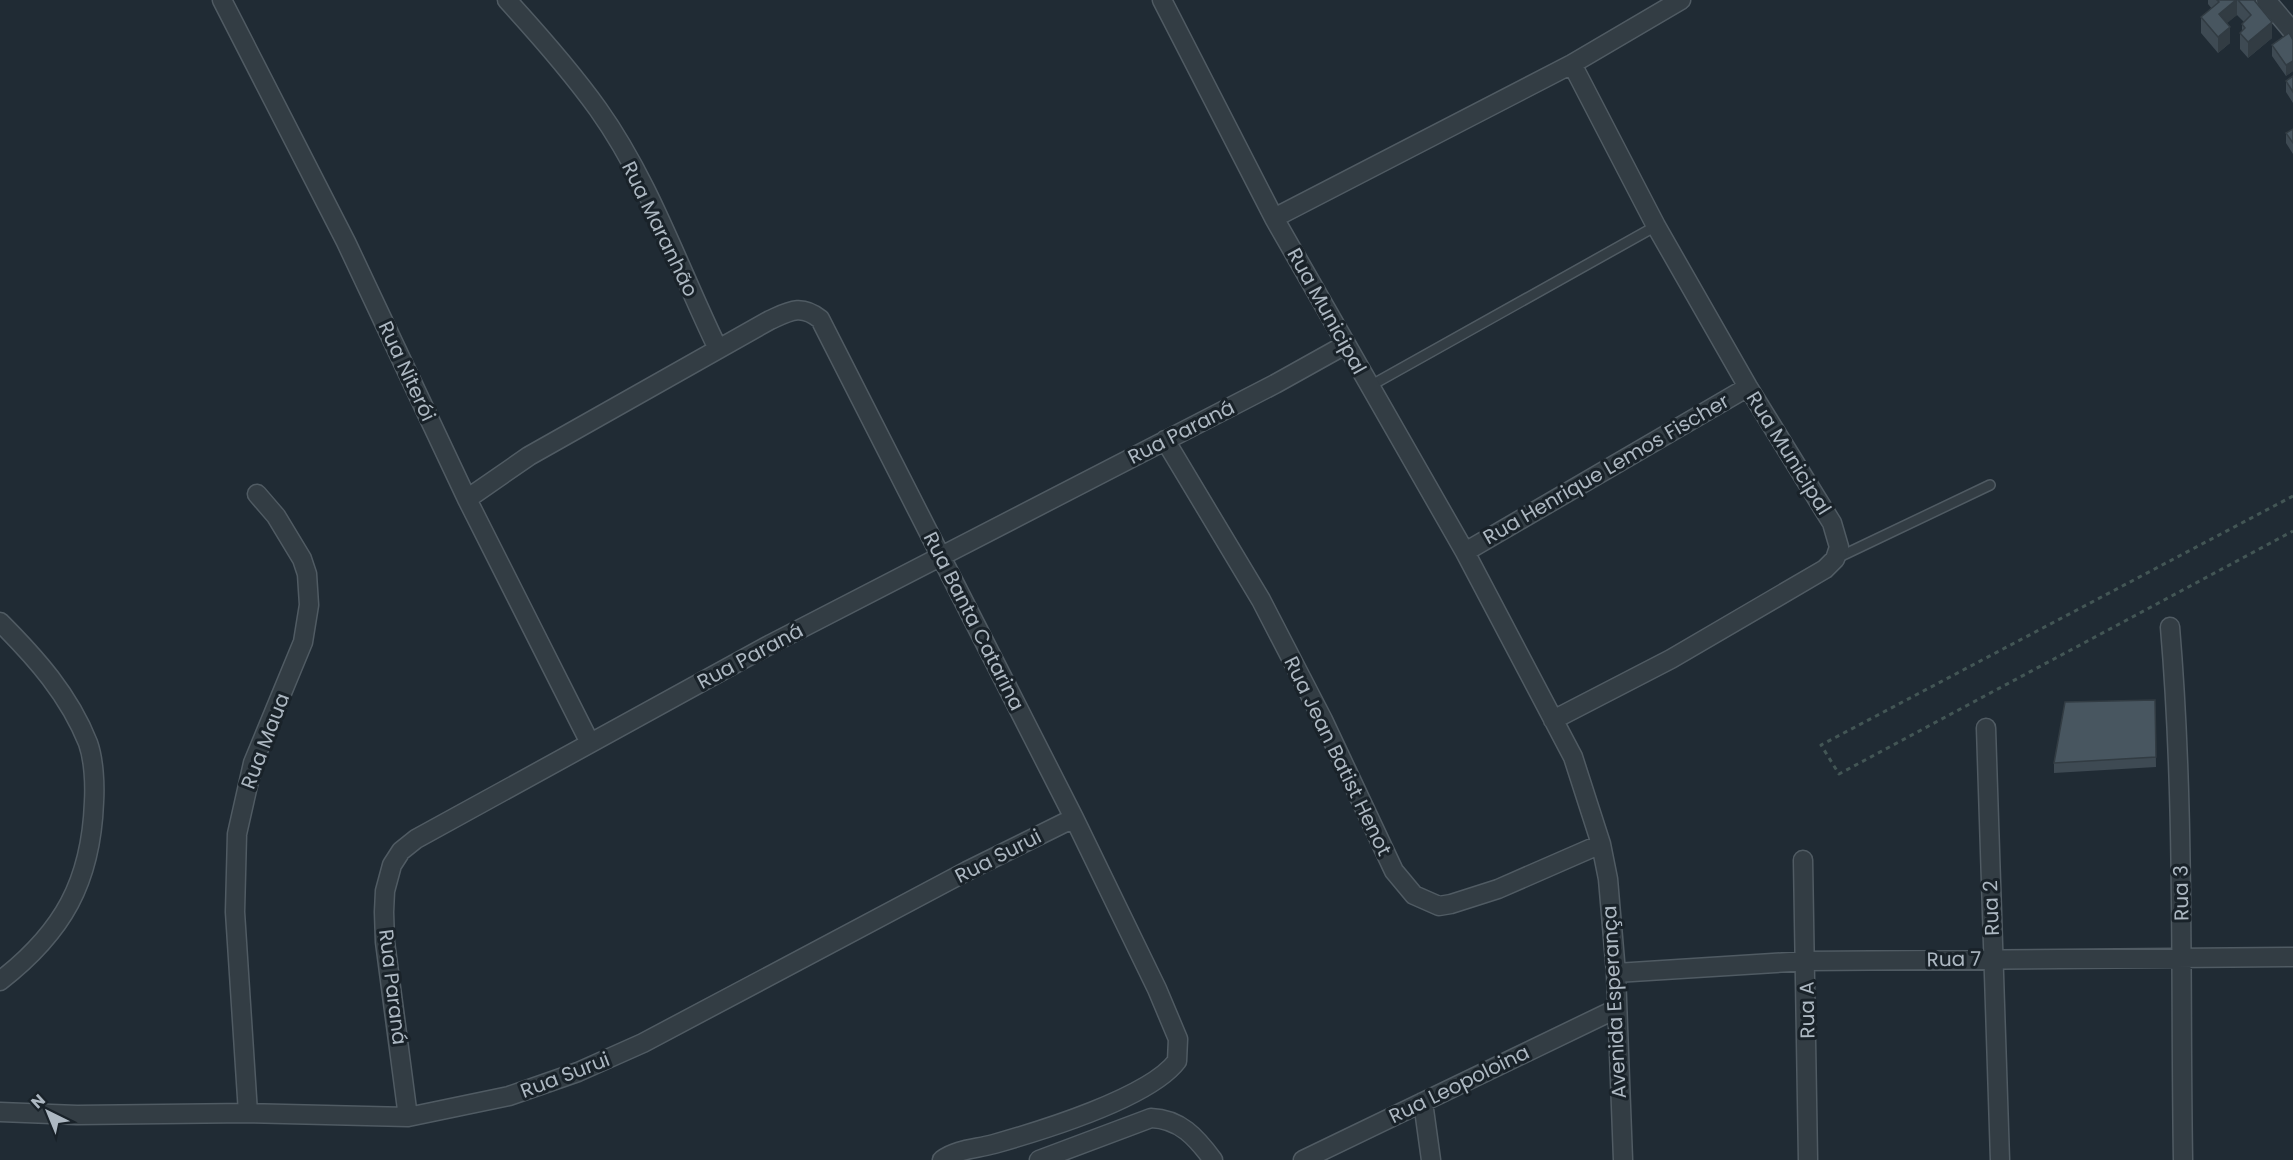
<svg xmlns="http://www.w3.org/2000/svg" width="2293" height="1160" font-family="Poppins,sans-serif">
	<style>
		.lines { fill: none; stroke-linecap: round; stroke-linejoin: round }
		.lane-casing { stroke: #505b63; stroke-width: 12 }
		.street-casing { stroke: #505b63; stroke-width: 21 }
		.path { stroke: #435655; stroke-width: 3; stroke-dasharray: 4.5 4.5; stroke-linecap: butt }
		.lane { stroke: #333d44; stroke-width: 9 }
		.street { stroke: #333d44; stroke-width: 18 }
		.wall { fill: #3e4a53 }
		.shaded-wall { fill: #323c43 }
		.building { fill: #485660; stroke: #323c43; stroke-width: 1.5 }
		.labels { text-anchor: middle; dominant-baseline: central; stroke-width: 6; stroke-linejoin: round; paint-order: stroke }
		.street-label { font-size: 20px; fill: #adb8c2; stroke: #192229 }
	</style>
	<rect width="100%" height="100%" fill="#202b34"/>
	<g class="lines">
		<defs>
			<path id="lane" d="M 1370,386 L 1656,226
				M 1837,558 L 1990,485"/>
			<path id="street" d="M 222,0 L 346,242 L 467,499 L 590,743
				M 507,0 C 539,35 570,70 598,109 C 650,182 679,269 718,349
				M 1162,0 L 1274,218 L 1465,552 L 1573,757 L 1601,844 L 1608,879 L 1616,973 L 1623,1160
				M 2266,0 L 2293,32
				M 1274,218 L 1572,64 L 1681,0
				M 1165,440 L 1261,600 L 1323,720 L 1394,871 L 1414,895 L 1439,906 L 1451,904 L 1498,889 L 1601,844
				M 467,499 L 529,456 L 770,320 C 790,311 801,304 820,319 L 1074,818 L 1157,989 L 1178,1039 L 1177,1061 C 1149,1098 1040,1131 994,1144 C 976,1149 957,1149 942,1160
				M 1465,552 L 1748,387
				M 0,622 C 36,658 69,695 88,743 C 94,760 95,785 94,802 C 91,882 63,932 0,981
				M 2170,627 C 2185,804 2180,982 2183,1160
				M 1553,720 L 1671,659 L 1825,569 L 1835,559 L 1839,547 L 1832,523 L 1748,387 L 1656,226 L 1572,64
				M 1986,728 L 2000,1160
				M 1803,860 L 1808,1160
				M 1616,973 L 1806,961 L 2293,957
				M 1423,1102 L 1431,1160
				M 0,1112 L 77,1115 L 248,1113 L 408,1117 L 509,1096 L 578,1072 L 643,1043 L 967,871 L 1074,818
				M 248,1113 L 235,912 L 237,834 L 253,763 L 303,642 L 309,605 L 307,574 L 302,559 L 276,516 L 257,494
				M 408,1117 L 385,942 L 384,912 L 385,891 L 392,865 L 401,851 L 416,839 L 771,644 L 1275,384 L 1345,345
				M 1039,1160 L 1151,1118 C 1180,1119 1196,1137 1213,1160
				M 1303,1160 L 1616,1009"/>
		</defs>
		<!-- lane casing -->
		<use href="#lane" class="lane-casing"/>
		<!-- street casing -->
		<use href="#street" class="street-casing"/>
		<!-- path -->
		<path class="path" d="M 2293,496 L 1821,745 L 1839,774 L 2293,531"/>
		<!-- lane -->
		<use href="#lane" class="lane"/>
		<!-- street -->
		<use href="#street" class="street"/>
	</g>
	<!-- wall -->
	<path class="wall" d="M 2208,0 L 2254,0 L 2272,38 L 2248,58 L 2240,49 L 2240,33 L 2242,32 L 2242,24 L 2244,22 L 2237,15 L 2226,23 L 2230,43 L 2218,53 L 2201,33 L 2201,17 L 2212,9 L 2208,4 Z
		M 2293,40 L 2293,71 L 2286,76 L 2272,56 L 2272,45 Z
		M 2293,76 L 2293,103 L 2286,92 L 2286,81 Z
		M 2293,129 L 2293,154 L 2286,143 L 2286,133 Z
		M 2155,700 L 2156,767 L 2054,773 L 2054,763 Z"/>
	<!-- shaded-wall -->
	<path class="shaded-wall" d="M 2236,0 L 2237,0 L 2237,15 L 2219,30 L 2219,14 Z
		M 2272,22 L 2272,38 L 2248,58 L 2248,42 Z
		M 2230,27 L 2230,43 L 2218,53 L 2218,37 Z
		M 2293,61 L 2293,71 L 2286,76 L 2286,65 Z"/>
	<!-- building -->
	<path class="building" d="M 2217,0 L 2236,0 L 2219,14 L 2230,27 L 2218,37 L 2201,17 L 2219,2 Z
		M 2238,0 L 2254,0 L 2272,22 L 2248,42 L 2240,33 L 2245,28 L 2242,24 L 2251,15 Z
		M 2289,33 L 2293,40 L 2293,61 L 2286,65 L 2272,45 Z
		M 2293,76 L 2293,92 L 2286,81 Z
		M 2293,129 L 2293,143 L 2286,133 Z
		M 2155,700 L 2156,757 L 2054,763 L 2065,702 Z"/>
	<g class="labels">
		<!-- street labels -->
		<g class="street-label">
			<text transform="translate(660 229) rotate(64)">Rua Maranhão</text>
			<text transform="translate(1327 311) rotate(61)">Rua Municipal</text>
			<text transform="translate(407 371) rotate(65)">Rua Niterói</text>
			<text transform="translate(1181 432) rotate(-27)">Rua Paraná</text>
			<text transform="translate(1789 453) rotate(58)">Rua Municipal</text>
			<text transform="translate(1606 469) rotate(-30)">Rua Henrique Lemos Fischer</text>
			<text transform="translate(974 621) rotate(63)">Rua Banta Catarina</text>
			<text transform="translate(750 656) rotate(-28)">Rua Paraná</text>
			<text transform="translate(265 741) rotate(-69)">Rua Maua</text>
			<text transform="translate(1338 756) rotate(64)">Rua Jean Batist Henot</text>
			<text transform="translate(998 856) rotate(-27)">Rua Surui</text>
			<text transform="translate(2181 893) rotate(-91)">Rua 3</text>
			<text transform="translate(1991 908) rotate(-92)">Rua 2</text>
			<text transform="translate(1954 959) rotate(-1)">Rua 7</text>
			<text transform="translate(393 987) rotate(83)">Rua Paraná</text>
			<text transform="translate(1614 1002) rotate(-93)">Avenida Esperança</text>
			<text transform="translate(1807 1010) rotate(-91)">Rua A</text>
			<text transform="translate(565 1075) rotate(-21)">Rua Surui</text>
			<text transform="translate(1459 1084) rotate(-26)">Rua Leopoloina</text>
		</g>
	</g>
	<!-- north arrow -->
	<g transform="translate(48 1112) rotate(317)" stroke="#192229" stroke-width="4.5" paint-order="stroke">
	<path d="M0-4.5L10 22L0 15L-10 22Z" fill="#adb8c2"/>
	<text y="-9" font-size="16" font-weight="bold" text-anchor="middle" fill="#adb8c2">N</text>
	</g>
</svg>
